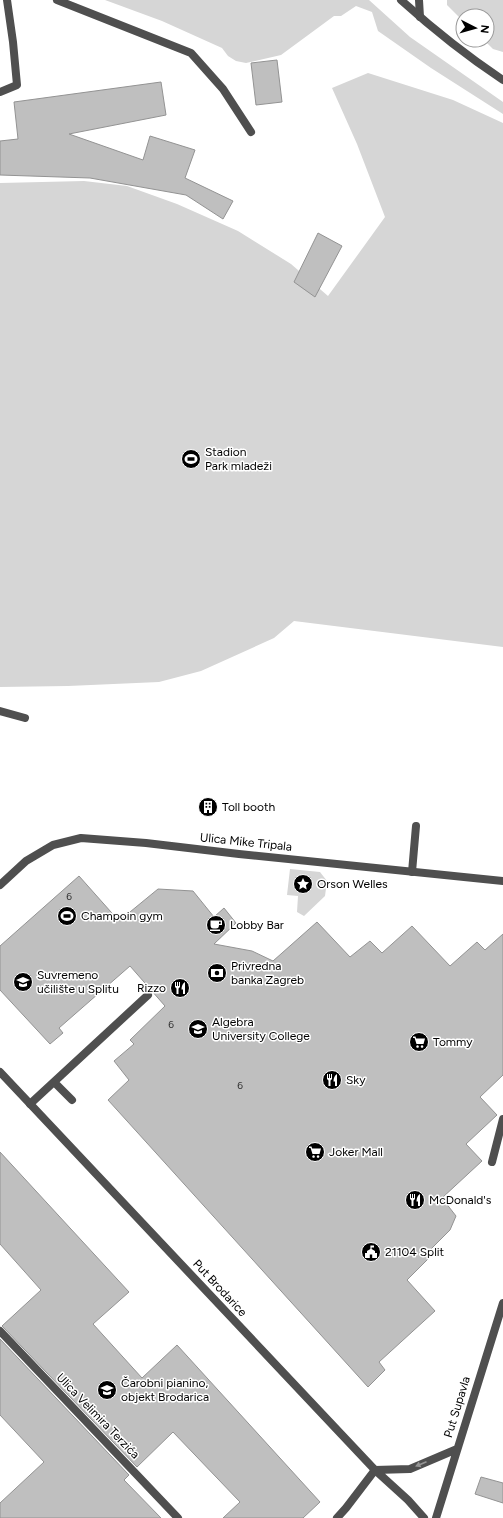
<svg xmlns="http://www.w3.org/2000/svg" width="503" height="1518" font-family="Figtree,sans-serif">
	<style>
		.green { fill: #d6d6d6 }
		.building { fill: #bfbfbf; stroke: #939393 }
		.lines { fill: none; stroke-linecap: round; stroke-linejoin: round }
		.lane { stroke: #4f4f4f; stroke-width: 8 }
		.street { stroke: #4f4f4f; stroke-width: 8 }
		.oneway { fill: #959595 }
		.labels { text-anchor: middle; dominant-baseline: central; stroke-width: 3; stroke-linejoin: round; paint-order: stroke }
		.number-label { font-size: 10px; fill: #303030 }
		.poi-label { font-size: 12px; fill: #000; stroke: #fff; text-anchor: start }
		.street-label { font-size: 12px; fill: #000; stroke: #fff }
	</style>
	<rect width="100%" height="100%" fill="#fff"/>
	<!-- green -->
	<path class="green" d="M 105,0 L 369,0 L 410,37 L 503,102 L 503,114 L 431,68 L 378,31 L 372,12 L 356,6 L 341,16 L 334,16 L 281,55 L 246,63 L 236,61 L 228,56 L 222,48 L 162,21 Z
		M 447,0 L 503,0 L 503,52 L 493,49 L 484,40 L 487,40 L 487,16 L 463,16 L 463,21 L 447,5 Z
		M 368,73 L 453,100 L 503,123 L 503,647 L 294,621 L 274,638 L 201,671 L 159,682 L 68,686 L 0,687 L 0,183 L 84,181 L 127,186 L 177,204 L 238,231 L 291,264 L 328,296 L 385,217 L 357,144 L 332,88 Z
		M 290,869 L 320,872 L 327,881 L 325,896 L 304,916 L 297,912 L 298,896 L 287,895 Z"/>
	<!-- building -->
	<path class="building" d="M 277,60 L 282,102 L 256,105 L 251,63 Z
		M 161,82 L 166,115 L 69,134 L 143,160 L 150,136 L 195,150 L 185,178 L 233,201 L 223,219 L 186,195 L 90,178 L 0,175 L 0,141 L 18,139 L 14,102 Z
		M 318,233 L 342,246 L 315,297 L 294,282 Z
		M 79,876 L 119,921 L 158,889 L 193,891 L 214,917 L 224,908 L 236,923 L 214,944 L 252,951 L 273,961 L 317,922 L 350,957 L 370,941 L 382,953 L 412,926 L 450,966 L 477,942 L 485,950 L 503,934 L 503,1075 L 480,1097 L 497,1115 L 466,1144 L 482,1161 L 442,1198 L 456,1216 L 450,1230 L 426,1254 L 429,1258 L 407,1280 L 435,1311 L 379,1362 L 385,1370 L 368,1387 L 108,1100 L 129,1080 L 114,1061 L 134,1044 L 130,1040 L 165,1006 L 130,966 L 59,1028 L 63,1033 L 50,1044 L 0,990 L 0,946 Z
		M 0,1152 L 129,1292 L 93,1324 L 142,1378 L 177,1345 L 320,1502 L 303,1518 L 223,1518 L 240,1502 L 173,1432 L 137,1467 L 2,1326 L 41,1290 L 0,1244 Z
		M 0,1339 L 129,1475 L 124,1480 L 161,1518 L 0,1518 L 0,1503 L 44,1462 L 0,1415 Z
		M 481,1477 L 503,1483 L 503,1503 L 475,1494 Z"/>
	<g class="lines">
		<!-- lane -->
		<path class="lane" d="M 419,0 L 420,17
			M 0,92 L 17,85 L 13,42 L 7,0
			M 0,711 L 25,718
			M 412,872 L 416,826
			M 54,1082 L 72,1100
			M 30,1104 L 148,995
			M 492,1162 L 503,1119
			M 337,1518 L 346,1508 L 375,1470"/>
		<!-- street -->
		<path class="street" d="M 57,0 L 191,53 L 223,89 L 251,132
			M 401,0 C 433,29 467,56 503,80
			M 0,885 L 26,861 L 53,845 L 81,838 L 146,843 L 239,854 L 503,881
			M 0,1072 L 375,1470 L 408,1500 L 424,1518
			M 0,1331 L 178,1518
			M 375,1470 L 410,1469 L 457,1449
			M 436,1518 L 503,1303"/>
	</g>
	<!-- one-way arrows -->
	<defs><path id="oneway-solid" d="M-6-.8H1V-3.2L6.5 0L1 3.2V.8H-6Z"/></defs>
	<use class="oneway" href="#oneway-solid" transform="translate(421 1464) rotate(157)"/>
	<!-- icons -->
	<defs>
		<symbol id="stadium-disc" viewBox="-11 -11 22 22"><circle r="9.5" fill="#000" stroke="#fff"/><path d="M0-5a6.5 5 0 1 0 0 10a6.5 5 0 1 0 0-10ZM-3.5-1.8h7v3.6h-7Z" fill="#fff"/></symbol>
		<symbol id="building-disc" viewBox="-11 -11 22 22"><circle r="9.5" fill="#000" stroke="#fff"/><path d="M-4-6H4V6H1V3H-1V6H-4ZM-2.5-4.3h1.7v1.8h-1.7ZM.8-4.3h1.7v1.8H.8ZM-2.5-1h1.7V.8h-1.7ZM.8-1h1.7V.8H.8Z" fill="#fff"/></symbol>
		<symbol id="sight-disc" viewBox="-11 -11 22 22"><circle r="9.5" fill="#000" stroke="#fff"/><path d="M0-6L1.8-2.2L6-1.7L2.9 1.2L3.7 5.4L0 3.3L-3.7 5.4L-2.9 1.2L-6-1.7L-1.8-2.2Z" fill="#fff"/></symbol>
		<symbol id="cafe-disc" viewBox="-11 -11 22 22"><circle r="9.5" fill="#000" stroke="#fff"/><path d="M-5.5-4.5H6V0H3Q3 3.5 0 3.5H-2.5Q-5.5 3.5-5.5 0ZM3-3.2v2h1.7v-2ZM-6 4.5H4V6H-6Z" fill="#fff"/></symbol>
		<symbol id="bank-disc" viewBox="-11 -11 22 22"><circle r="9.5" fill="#000" stroke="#fff"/><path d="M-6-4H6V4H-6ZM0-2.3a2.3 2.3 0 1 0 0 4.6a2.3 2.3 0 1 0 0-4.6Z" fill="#fff"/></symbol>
		<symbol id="university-disc" viewBox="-11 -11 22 22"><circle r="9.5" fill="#000" stroke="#fff"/><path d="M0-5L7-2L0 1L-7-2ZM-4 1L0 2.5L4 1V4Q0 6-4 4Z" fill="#fff"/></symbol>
		<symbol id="restaurant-disc" viewBox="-11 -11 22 22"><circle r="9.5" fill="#000" stroke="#fff"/><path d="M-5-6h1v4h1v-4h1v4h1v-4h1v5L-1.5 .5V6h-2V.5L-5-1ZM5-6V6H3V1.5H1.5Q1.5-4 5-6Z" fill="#fff"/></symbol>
		<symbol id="supermarket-disc" viewBox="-11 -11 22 22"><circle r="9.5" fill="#000" stroke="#fff"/><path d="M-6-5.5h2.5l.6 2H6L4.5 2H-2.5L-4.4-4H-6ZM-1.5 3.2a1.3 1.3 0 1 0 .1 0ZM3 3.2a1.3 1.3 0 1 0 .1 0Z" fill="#fff"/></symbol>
		<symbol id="civic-disc" viewBox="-11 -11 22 22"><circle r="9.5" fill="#000" stroke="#fff"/><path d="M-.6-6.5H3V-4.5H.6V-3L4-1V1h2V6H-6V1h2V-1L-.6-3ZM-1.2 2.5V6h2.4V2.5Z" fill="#fff"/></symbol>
		<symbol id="school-disc" viewBox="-11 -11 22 22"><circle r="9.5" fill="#000" stroke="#fff"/><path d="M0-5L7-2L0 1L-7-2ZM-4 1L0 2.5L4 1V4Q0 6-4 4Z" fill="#fff"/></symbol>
	</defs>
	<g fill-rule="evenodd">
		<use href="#stadium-disc" x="180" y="448" width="22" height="22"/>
		<use href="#building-disc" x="197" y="796" width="22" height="22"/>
		<use href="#sight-disc" x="292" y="873" width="22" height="22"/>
		<use href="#stadium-disc" x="56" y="905" width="22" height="22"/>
		<use href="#cafe-disc" x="205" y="914" width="22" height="22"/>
		<use href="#bank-disc" x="206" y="962" width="22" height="22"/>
		<use href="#university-disc" x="12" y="971" width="22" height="22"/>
		<use href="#restaurant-disc" x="169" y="977" width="22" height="22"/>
		<use href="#university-disc" x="187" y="1018" width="22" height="22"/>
		<use href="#supermarket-disc" x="408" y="1031" width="22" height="22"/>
		<use href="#restaurant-disc" x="321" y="1069" width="22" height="22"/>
		<use href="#supermarket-disc" x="304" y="1141" width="22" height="22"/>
		<use href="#restaurant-disc" x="404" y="1189" width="22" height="22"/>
		<use href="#civic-disc" x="360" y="1241" width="22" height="22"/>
		<use href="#school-disc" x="96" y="1379" width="22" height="22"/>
	</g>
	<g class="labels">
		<!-- number labels -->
		<g class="number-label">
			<text x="69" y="896">6</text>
			<text x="171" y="1024">6</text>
			<text x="240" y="1085">6</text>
		</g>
		<!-- poi labels -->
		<g class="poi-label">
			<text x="205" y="452">Stadion<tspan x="205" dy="14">Park mladeži</tspan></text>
			<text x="222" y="807">Toll booth</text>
			<text x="317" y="884">Orson Welles</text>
			<text x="81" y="916">Champoin gym</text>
			<text x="230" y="925">Lobby Bar</text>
			<text x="231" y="966">Privredna<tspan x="231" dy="14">banka Zagreb</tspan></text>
			<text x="37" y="975">Suvremeno<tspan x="37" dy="14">učilište u Splitu</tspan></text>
			<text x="166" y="988" text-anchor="end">Rizzo</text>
			<text x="212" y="1022">Algebra<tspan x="212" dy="14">University College</tspan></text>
			<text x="433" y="1042">Tommy</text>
			<text x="346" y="1080">Sky</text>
			<text x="329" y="1152">Joker Mall</text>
			<text x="429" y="1200">McDonald's</text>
			<text x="385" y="1252">21104 Split</text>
			<text x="121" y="1383">Čarobni pianino,<tspan x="121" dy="14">objekt Brodarica</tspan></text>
		</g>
		<!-- street labels -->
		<g class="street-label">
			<text transform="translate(246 842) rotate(6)">Ulica Mike Tripala</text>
			<text transform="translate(220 1288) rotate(47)">Put Brodarice</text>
			<text transform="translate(457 1407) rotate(-73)">Put Supavla</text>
			<text transform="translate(98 1416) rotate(46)">Ulica Velimira Terzića</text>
		</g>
	</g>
	<!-- north arrow -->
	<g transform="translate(475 28) rotate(96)"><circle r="19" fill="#ffffff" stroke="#999999"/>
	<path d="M0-3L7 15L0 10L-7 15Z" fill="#000000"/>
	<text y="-6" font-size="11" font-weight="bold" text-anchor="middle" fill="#000000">N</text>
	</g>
</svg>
